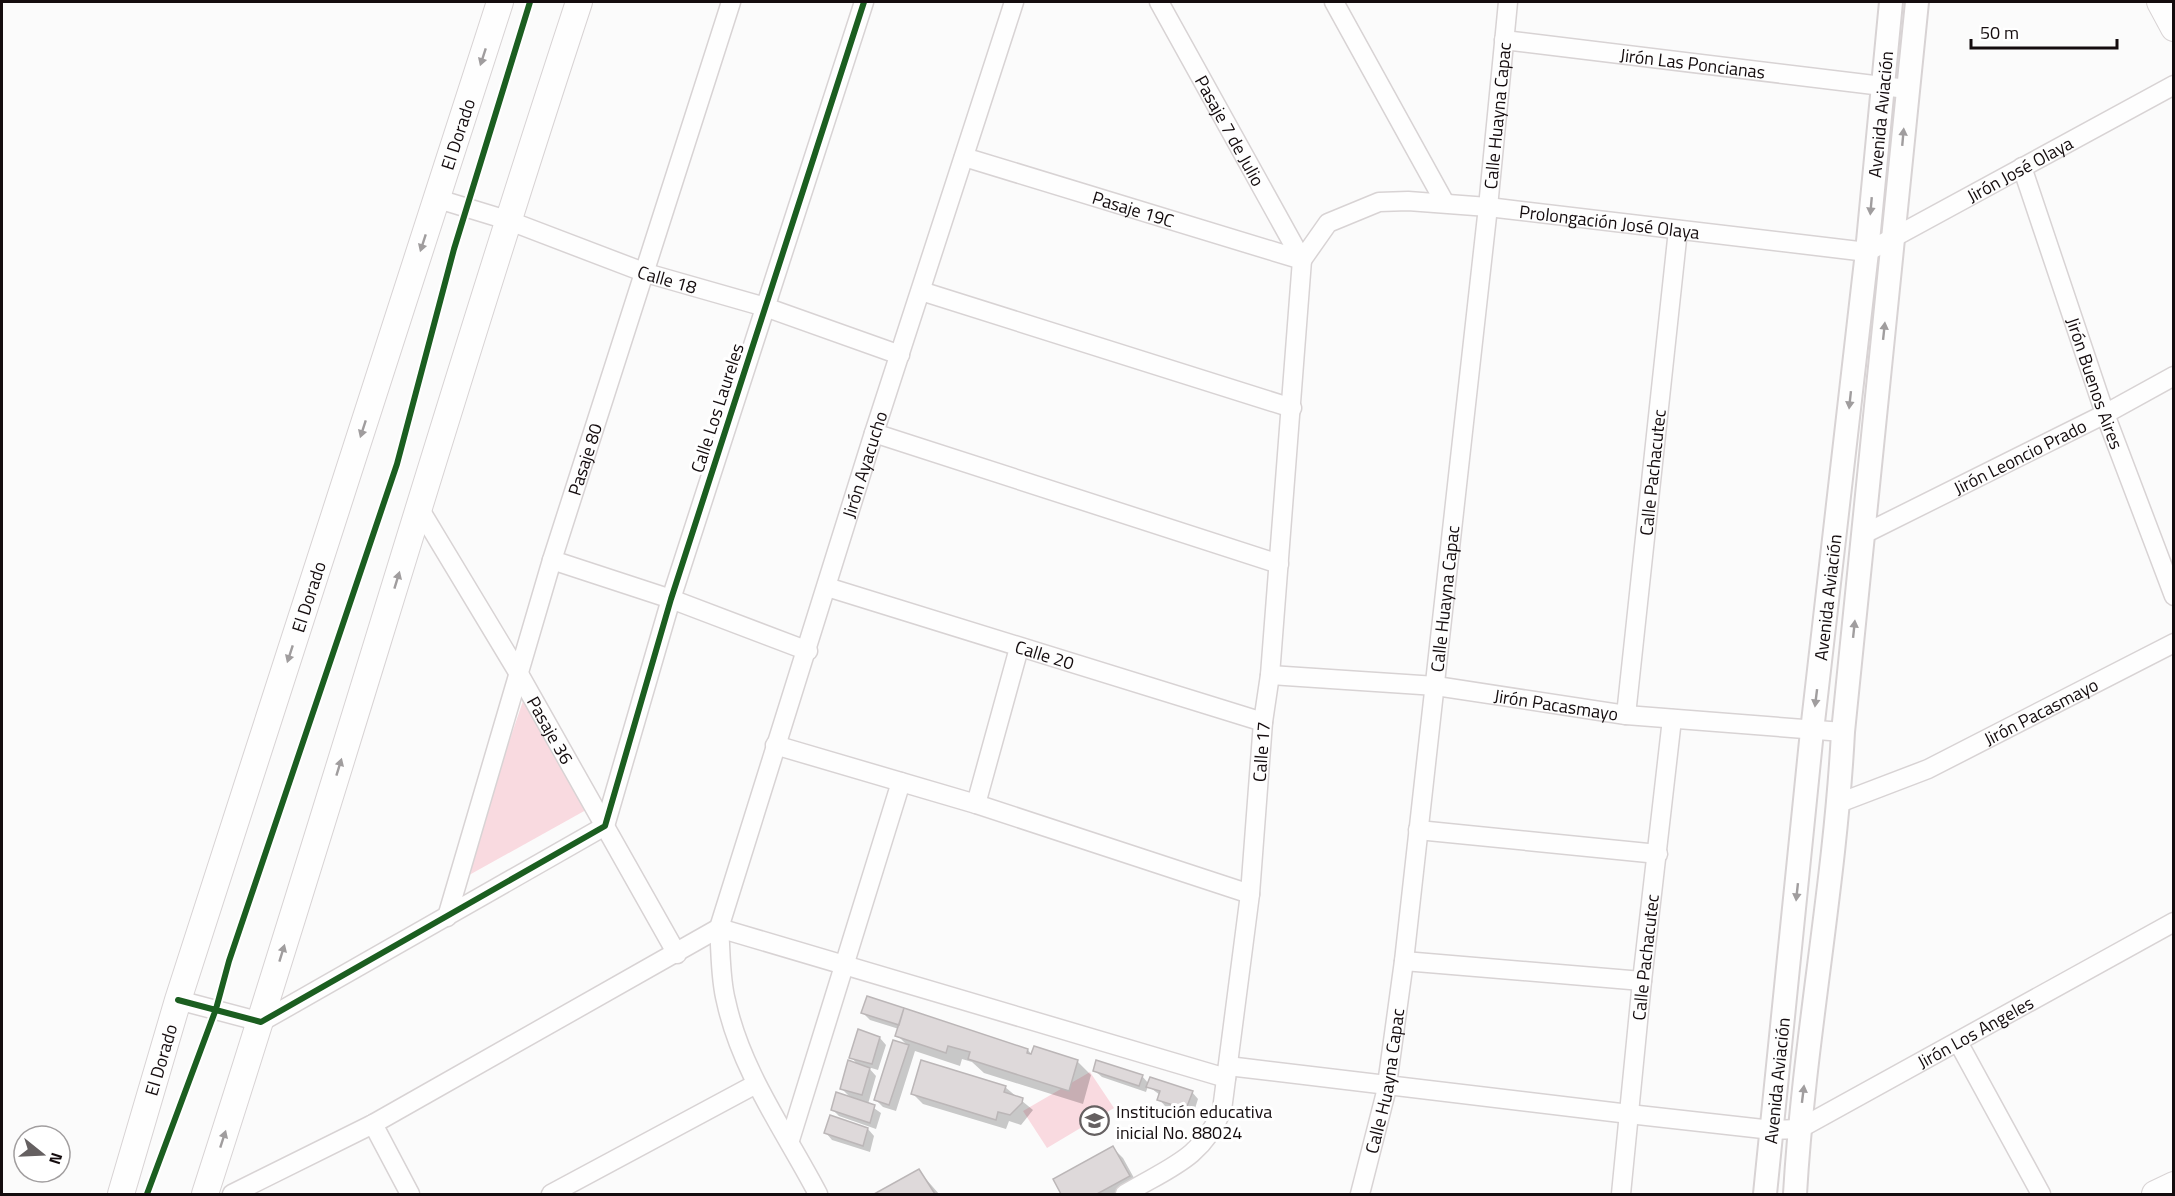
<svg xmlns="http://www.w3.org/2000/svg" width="2175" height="1196" font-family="'Titillium Web',sans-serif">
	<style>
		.green { fill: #f9dae0 }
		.shadow { fill: #0003 }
		.building { fill: #ded9da; stroke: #bbb6b7; stroke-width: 1.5 }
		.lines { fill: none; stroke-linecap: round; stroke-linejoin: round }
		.minor-casing { stroke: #d8d3d4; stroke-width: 21 }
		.tertiary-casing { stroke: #d8d3d4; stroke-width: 26 }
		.secondary-casing { stroke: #d8d3d4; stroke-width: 28 }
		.minor { stroke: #fefefe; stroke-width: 18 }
		.tertiary { stroke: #fefefe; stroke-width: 22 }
		.secondary { stroke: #fefefe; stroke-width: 26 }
		.cycleway-casing { stroke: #fff; stroke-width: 10 }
		.cycleway { stroke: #1b5e20; stroke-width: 6 }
		.oneway { fill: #a09d9e }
		.labels { text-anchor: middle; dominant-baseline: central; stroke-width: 6; stroke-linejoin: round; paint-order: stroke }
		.street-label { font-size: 18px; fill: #140c0e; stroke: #fff }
		.poi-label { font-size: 18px; fill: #140c0e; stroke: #fff; text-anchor: start }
	</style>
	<rect width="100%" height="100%" fill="#fbfbfb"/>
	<!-- green -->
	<path class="green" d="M 523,701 L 586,810 L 462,879 Z
		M 1090,1072 L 1114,1108 L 1047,1148 L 1023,1111 Z"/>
	<!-- shadow -->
	<path class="shadow" d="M 863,1013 L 1028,1050 L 1032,1055 L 1077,1061 L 1091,1075 L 1083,1104 L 984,1073 L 972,1062 L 962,1059 L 960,1066 L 915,1051 L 896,1111 L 883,1107 L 876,1100 L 908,1046 L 897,1035 L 899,1029 L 870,1020 Z
		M 880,1038 L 886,1045 L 878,1070 L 868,1067 L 876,1076 L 868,1104 L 881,1113 L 876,1129 L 839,1116 L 833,1110 L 851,1098 L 841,1088 L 859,1066 L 851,1057 Z
		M 1095,1071 L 1142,1076 L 1149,1084 L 1192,1092 L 1198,1099 L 1193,1115 L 1165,1106 L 1159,1099 L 1160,1095 L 1148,1086 L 1146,1092 L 1102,1077 Z
		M 1005,1087 L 1033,1110 L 1021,1125 L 1009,1121 L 1006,1129 L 923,1104 L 912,1093 Z
		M 831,1117 L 868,1129 L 874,1136 L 870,1152 L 832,1140 L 826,1133 Z
		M 1112,1147 L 1123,1158 L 1139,1187 L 1125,1194 L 1063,1194 L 1055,1180 Z
		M 919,1171 L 939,1194 L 877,1194 Z"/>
	<!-- building -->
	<path class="building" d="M 867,996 L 904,1008 L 899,1025 L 861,1013 Z
		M 904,1008 L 1028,1049 L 1027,1053 L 1031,1054 L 1034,1046 L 1078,1060 L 1069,1091 L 968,1059 L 970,1052 L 948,1046 L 946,1053 L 895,1036 Z
		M 858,1029 L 880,1037 L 872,1064 L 849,1058 Z
		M 893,1040 L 909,1045 L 889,1105 L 874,1100 Z
		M 848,1060 L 870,1068 L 862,1095 L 840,1089 Z
		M 921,1060 L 1006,1086 L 1004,1092 L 1023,1098 L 1022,1103 L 1010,1115 L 998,1112 L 996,1120 L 911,1094 Z
		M 1096,1060 L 1143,1075 L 1139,1086 L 1093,1071 Z
		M 1150,1077 L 1193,1091 L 1186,1109 L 1157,1100 L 1160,1091 L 1146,1087 Z
		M 836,1092 L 875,1105 L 870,1123 L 831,1110 Z
		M 830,1115 L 868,1128 L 863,1146 L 824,1133 Z
		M 1113,1146 L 1130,1176 L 1097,1194 L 1061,1194 L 1053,1179 Z
		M 919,1169 L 935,1194 L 874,1194 Z"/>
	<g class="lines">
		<defs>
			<g id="minor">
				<path id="s1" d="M 1159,2 L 1302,260"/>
				<path d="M 1334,2 L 1445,203"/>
				<path id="s2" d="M 1504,40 L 1907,89"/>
				<path id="s3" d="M 964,157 L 1302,260"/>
				<path id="s4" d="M 2022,167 L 2105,414 L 2174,596"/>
				<path id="s5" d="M 438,199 L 507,220 L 646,273 L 765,307 L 900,355"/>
				<path id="s6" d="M 1302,260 L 1328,223 L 1379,202 L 1408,201 L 1488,207 L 1867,252 L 2174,85"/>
				<path d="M 921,291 L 1292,408"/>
				<path d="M 874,433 L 1279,564"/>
				<path id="s7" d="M 419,508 L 519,674 L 677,954"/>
				<path id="s8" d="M 1864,534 L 2105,414 L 2174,376"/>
				<path d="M 552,560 L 671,599 L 808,651"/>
				<path id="s9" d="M 827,587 L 1263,722"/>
				<path id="s10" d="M 1270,675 L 1436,686 L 1626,715 L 1843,732"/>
				<path id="s11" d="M 1626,715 L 1678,230"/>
				<path d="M 775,745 L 976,804 L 1250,894"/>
				<path id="s12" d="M 1839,803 L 1928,769 L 2174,643"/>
				<path d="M 976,804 L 1019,648"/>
				<path d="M 1418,830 L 1658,854"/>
				<path id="s13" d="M 447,917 L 552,560 L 731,2"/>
				<path d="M 1404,961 L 1642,981"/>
				<path d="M 178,1000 L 261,1022 L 605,826 L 671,599 L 864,2"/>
				<path d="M 1958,1042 L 2041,1194"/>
				<path id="s14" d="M 1228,1066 L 1629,1114 L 1772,1130 L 1799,1129 L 2174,922"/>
				<path d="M 373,1124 L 410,1194"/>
				<path d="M 790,1140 L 901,782"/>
				<path d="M 232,1194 L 373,1124 L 719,928 L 1226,1078"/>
				<path d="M 551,1194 L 756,1084"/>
				<path id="s15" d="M 818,1194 C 785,1131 741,1071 726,1001 C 720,978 721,952 719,928 L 874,433 L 1014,2"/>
				<path id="s16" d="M 1125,1194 C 1168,1168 1202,1159 1222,1110 L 1250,894 L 1263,722 L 1270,675 L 1302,260"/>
				<path id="s17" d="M 1360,1194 L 1386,1092 L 1404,961 L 1488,207 L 1508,2"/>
				<path id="s18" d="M 1621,1194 L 1642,981 L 1672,719"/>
			</g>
			<g id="tertiary">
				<path id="s19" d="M 1765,1194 L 1812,731 L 1867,252 L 1891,2"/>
				<path d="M 1795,1194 C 1804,1039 1835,887 1843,732 L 1917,2"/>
			</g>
			<g id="secondary">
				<path d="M 2160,2 L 2174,28"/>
				<path id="s20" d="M 121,1194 L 178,1000 L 500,2"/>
				<path d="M 205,1194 C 333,798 449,397 579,2"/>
				<path d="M 2155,1194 L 2174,1185"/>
			</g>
		</defs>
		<!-- minor casing -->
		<use href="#minor" class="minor-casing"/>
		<!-- tertiary casing -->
		<use href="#tertiary" class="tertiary-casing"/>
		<!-- secondary casing -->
		<use href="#secondary" class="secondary-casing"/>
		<!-- minor -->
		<use href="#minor" class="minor"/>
		<!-- tertiary -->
		<use href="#tertiary" class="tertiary"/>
		<!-- secondary -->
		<use href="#secondary" class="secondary"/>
		<defs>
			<path id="cycleway" d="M 178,1000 L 261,1022 L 605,826 L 671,599 L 864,2
				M 147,1194 L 216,1009 L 229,961 L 397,464 L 454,249 L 530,2"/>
		</defs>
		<!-- cycleway casing -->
		<use href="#cycleway" class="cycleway-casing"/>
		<!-- cycleway -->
		<use href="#cycleway" class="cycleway"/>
	</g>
	<!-- one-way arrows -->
	<defs><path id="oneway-solid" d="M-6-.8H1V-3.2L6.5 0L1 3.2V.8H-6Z" transform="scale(1.5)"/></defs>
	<g class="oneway">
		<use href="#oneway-solid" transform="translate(483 57) rotate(108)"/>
		<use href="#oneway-solid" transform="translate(1903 137) rotate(-85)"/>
		<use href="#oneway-solid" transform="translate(1871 206) rotate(95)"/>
		<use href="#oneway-solid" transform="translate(423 243) rotate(108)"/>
		<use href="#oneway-solid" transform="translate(1884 331) rotate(-84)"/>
		<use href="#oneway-solid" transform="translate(1850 400) rotate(96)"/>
		<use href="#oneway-solid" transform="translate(363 429) rotate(108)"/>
		<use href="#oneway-solid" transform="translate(397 580) rotate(-73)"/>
		<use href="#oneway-solid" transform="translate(1854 629) rotate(-84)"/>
		<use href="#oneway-solid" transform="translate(290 654) rotate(108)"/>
		<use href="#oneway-solid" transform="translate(1816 698) rotate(97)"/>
		<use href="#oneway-solid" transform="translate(339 767) rotate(-73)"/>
		<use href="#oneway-solid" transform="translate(1797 892) rotate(96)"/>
		<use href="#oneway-solid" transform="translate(282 953) rotate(-73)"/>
		<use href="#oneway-solid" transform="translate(1803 1094) rotate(-83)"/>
		<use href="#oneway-solid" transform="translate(223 1139) rotate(-72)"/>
	</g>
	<!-- icons -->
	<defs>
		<symbol id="school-ring" viewBox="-11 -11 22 22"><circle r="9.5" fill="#fff" stroke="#656061" stroke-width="1.5"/><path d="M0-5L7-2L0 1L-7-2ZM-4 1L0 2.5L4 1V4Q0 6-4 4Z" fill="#656061"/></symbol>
	</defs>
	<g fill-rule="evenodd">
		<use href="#school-ring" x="1078" y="1104" width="33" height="33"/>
	</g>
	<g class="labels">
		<!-- street labels -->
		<g class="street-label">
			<text stroke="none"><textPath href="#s2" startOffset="190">Jirón Las Poncianas</textPath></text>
			<text stroke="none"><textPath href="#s19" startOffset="1086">Avenida Aviación</textPath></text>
			<text stroke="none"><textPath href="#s17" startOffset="1088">Calle Huayna Capac</textPath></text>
			<text stroke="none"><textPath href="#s1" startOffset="147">Pasaje 7 de Julio</textPath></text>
			<text stroke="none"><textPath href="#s20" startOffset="1112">El Dorado</textPath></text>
			<text stroke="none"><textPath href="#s6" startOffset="765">Jirón José Olaya</textPath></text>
			<text stroke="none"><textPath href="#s3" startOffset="177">Pasaje 19C</textPath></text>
			<text stroke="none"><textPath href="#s6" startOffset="332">Prolongación José Olaya</textPath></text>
			<text stroke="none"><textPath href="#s5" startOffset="243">Calle 18</textPath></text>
			<text stroke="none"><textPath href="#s4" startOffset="228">Jirón Buenos Aires</textPath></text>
			<text transform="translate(717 408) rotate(-72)">Calle Los Laureles</text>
			<text stroke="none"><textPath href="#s8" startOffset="174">Jirón Leoncio Prado</textPath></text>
			<text stroke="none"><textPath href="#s13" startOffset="478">Pasaje 80</textPath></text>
			<text stroke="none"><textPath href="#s15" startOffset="774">Jirón Ayacucho</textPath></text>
			<text stroke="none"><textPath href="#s11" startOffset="244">Calle Pachacutec</textPath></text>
			<text stroke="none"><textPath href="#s20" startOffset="626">El Dorado</textPath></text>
			<text stroke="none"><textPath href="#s19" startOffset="600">Avenida Aviación</textPath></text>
			<text stroke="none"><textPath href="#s17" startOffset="602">Calle Huayna Capac</textPath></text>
			<text stroke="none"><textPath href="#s9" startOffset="228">Calle 20</textPath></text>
			<text stroke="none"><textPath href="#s10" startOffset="288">Jirón Pacasmayo</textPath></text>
			<text stroke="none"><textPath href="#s12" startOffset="222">Jirón Pacasmayo</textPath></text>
			<text stroke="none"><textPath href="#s7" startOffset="258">Pasaje 36</textPath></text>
			<text stroke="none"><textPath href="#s16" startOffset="492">Calle 17</textPath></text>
			<text stroke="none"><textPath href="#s18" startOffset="238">Calle Pachacutec</textPath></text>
			<text stroke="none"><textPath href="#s14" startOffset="776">Jirón Los Angeles</textPath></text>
			<text stroke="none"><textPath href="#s20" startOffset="140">El Dorado</textPath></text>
			<text stroke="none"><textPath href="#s19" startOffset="114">Avenida Aviación</textPath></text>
			<text stroke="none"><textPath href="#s17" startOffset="116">Calle Huayna Capac</textPath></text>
		</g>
		<!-- poi labels -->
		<g class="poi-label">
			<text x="1116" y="1111">Institución educativa<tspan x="1116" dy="21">inicial No. 88024</tspan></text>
		</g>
	</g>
	<!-- border -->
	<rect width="2175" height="1196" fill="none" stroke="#140c0e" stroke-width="6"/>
	<!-- north arrow -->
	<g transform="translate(42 1154) rotate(108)"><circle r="28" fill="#ffffff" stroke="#a19e9f" stroke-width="1.5"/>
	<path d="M0-4.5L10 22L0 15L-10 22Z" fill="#656061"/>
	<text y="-9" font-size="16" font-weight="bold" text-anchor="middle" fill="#140c0e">N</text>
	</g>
	<!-- scale -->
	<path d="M1971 39v9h146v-9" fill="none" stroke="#140c0e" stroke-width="3"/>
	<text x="1980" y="39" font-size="18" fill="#140c0e" stroke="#ffffff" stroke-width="4.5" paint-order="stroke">50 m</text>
</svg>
